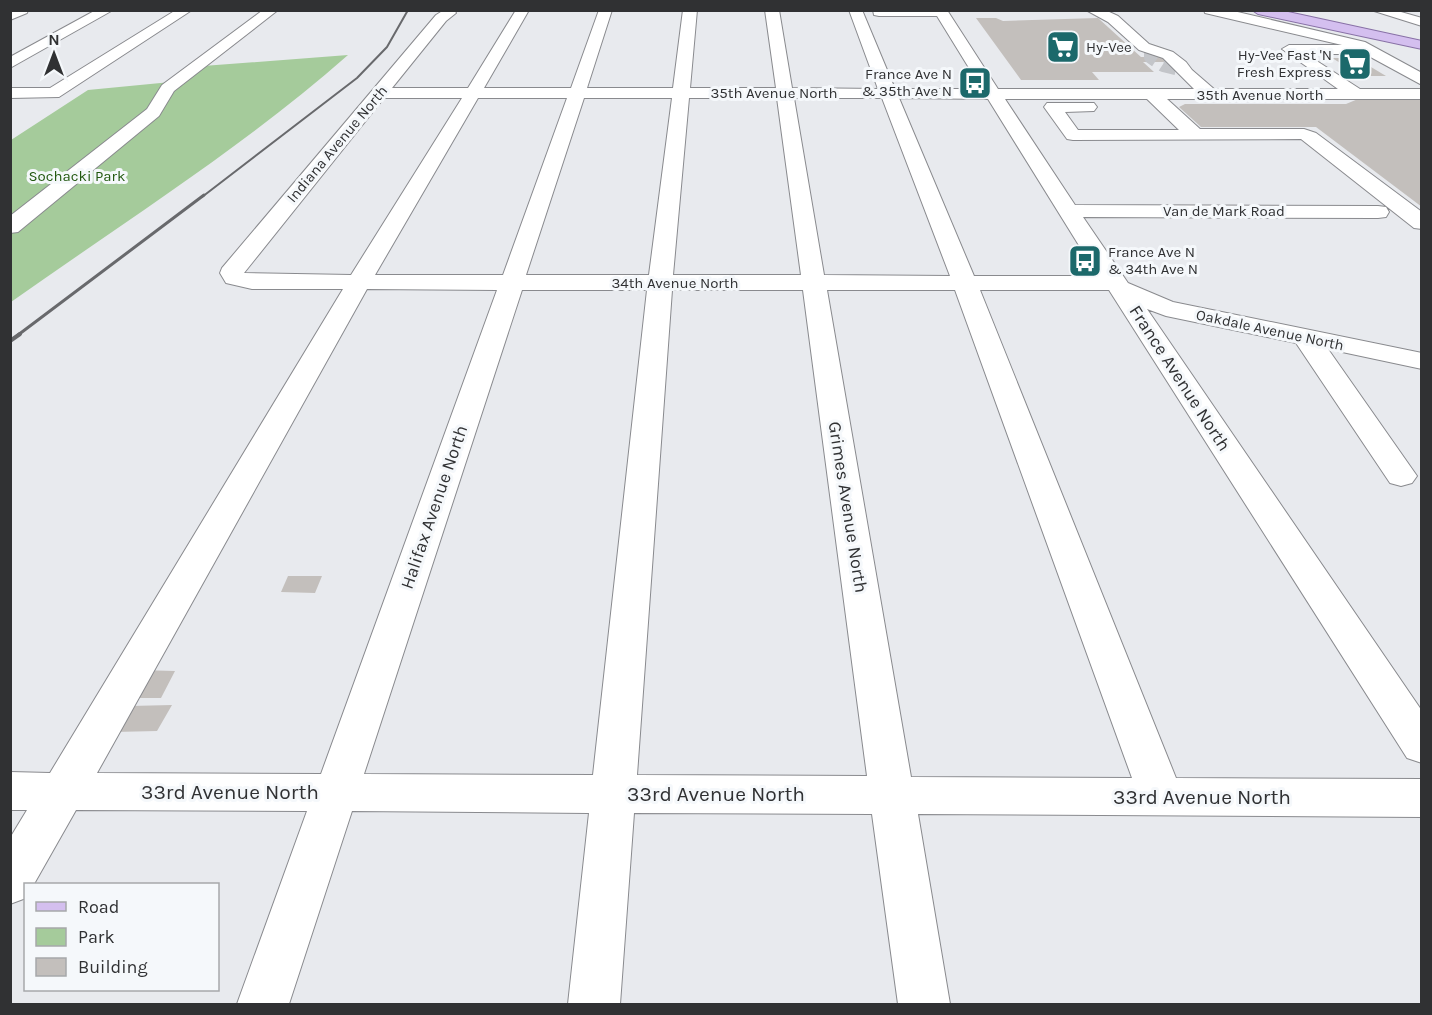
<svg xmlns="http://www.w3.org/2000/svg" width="1432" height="1015" font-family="Karla,sans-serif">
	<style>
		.green { fill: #a5cb9b }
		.building { fill: #c3bfbc }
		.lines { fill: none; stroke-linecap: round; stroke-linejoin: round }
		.minor-tunnel { stroke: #c3c5c9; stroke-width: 14; stroke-dasharray: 14 8; stroke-linecap: butt }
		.minor-casing { stroke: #898a8e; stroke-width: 2 }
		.major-casing { stroke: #8871a6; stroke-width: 2 }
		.minor { fill: #fff; fill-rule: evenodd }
		.major { fill: #d4bfef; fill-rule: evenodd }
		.rail-far2 { stroke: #68696c; stroke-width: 2 }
		.rail-far1 { stroke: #68696c; stroke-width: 3 }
		.rail { stroke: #68696c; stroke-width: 4 }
		.labels { text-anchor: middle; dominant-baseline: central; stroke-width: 6; stroke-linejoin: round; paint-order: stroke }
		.far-poi-label { font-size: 15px; fill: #303133; stroke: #f5f8fb; text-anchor: start }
		.far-street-label { font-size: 15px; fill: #303133; stroke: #f5f8fb }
		.far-park-label { font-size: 15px; fill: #22580f; stroke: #f5f8fb }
		.street-label { font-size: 18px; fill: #303133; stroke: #f5f8fb }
		.near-street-label { font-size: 21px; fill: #303133; stroke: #f5f8fb }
	</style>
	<rect width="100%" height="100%" fill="#e8eaee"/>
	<!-- green -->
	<path class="green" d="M 348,55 C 244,147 124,222 11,302 L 11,140 L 88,90 L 171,82 L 203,66 Z"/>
	<!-- building -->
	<path class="building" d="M 976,18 L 996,18 L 1003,21 L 1098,18 L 1141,57 L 1161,57 L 1168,62 L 1143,62 L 1154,72 L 1092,72 L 1099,80 L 1021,80 Z
		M 1332,58 L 1356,58 L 1386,76 L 1362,76 Z
		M 1358,99 L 1422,99 L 1422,207 L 1316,127 L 1201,127 L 1179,107 L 1185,104 L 1346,104 Z
		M 288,576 L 322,576 L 315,593 L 281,592 Z
		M 138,670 L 175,671 L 161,698 L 124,698 Z
		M 172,705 L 157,731 L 114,732 L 130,706 Z"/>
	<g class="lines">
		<!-- minor-tunnel -->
		<path class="minor-tunnel" d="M 1151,49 L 1151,57 L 1163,65 L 1184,70"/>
		<defs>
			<path id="minor" d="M 28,10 L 27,13 L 10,20 L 10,11 Z
				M 96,10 L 113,10 L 10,68 L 10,57 Z
				M 176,10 L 192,10 L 59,97 L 10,98 L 10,88 L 50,88 Z
				M 263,10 L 278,10 L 174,91 L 159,116 L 18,232 L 10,233 L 10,216 L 147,109 L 162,85 Z
				M 444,10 L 454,10 L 456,13 L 446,21 L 392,88 L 468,88 L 516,10 L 529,10 L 484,88 L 571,88 L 599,10 L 612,10 L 587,88 L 673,88 L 683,10 L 697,10 L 690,88 L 776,88 L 765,10 L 779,10 L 792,88 L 878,89 L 849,10 L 862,10 L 895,89 L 982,89 L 937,16 L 879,16 L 874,15 L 873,10 L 947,10 L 998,89 L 1194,89 L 1163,58 L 1139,50 L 1108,22 L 1086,10 L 1105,10 L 1118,16 L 1149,44 L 1173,52 L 1186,62 L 1192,70 L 1214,89 L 1338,89 L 1282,49 L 1289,45 L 1342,45 L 1205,13 L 1204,10 L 1229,10 L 1365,42 L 1422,73 L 1422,85 L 1365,54 L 1306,54 L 1360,89 L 1422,89 L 1422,99 L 1167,99 L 1200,129 L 1304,129 L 1316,133 L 1422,212 L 1422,229 L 1414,228 L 1301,139 L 1073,140 L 1067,139 L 1044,107 L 1047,103 L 1094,103 L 1097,107 L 1094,111 L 1065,112 L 1078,130 L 1179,130 L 1147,99 L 1005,99 L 1075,205 L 1378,206 L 1386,207 L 1389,212 L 1386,217 L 1378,218 L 1083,217 L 1128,283 L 1173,302 L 1422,353 L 1422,369 L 1328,349 L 1417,476 L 1412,483 L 1401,486 L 1390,483 L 1296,343 L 1166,316 L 1147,309 L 1422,711 L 1422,763 L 1407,758 L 1109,290 L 980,290 L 1176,778 L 1422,779 L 1422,817 L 918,814 L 950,1004 L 898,1004 L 872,814 L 634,813 L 620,1004 L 568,1004 L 589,813 L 352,811 L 289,1004 L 237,1004 L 307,811 L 76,810 L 34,884 L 26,884 L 26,898 L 10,904 L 10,838 L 27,810 L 10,810 L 10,772 L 50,773 L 343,289 L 252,289 L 226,283 L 220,273 L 222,268 L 436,15 ZM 384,98 L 462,98 L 351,275 L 244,273 ZM 478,98 L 567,98 L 503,275 L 375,275 ZM 584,98 L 672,98 L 649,275 L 526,275 ZM 689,98 L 777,98 L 801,275 L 673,275 ZM 794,98 L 882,98 L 950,276 L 824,275 ZM 899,98 L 988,99 L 1098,276 L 974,276 ZM 367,289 L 497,290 L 321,774 L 97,773 ZM 522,290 L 647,290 L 593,775 L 364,774 ZM 672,290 L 803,290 L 867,776 L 637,775 ZM 827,290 L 955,290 L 1132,778 L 911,777 Z
				M 1371,10 L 1394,10 L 1422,18 L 1422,26 Z"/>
			<path id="major" d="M 1252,10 L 1279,10 L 1422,41 L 1422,49 L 1258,14 Z"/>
		</defs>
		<!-- minor casing -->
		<use href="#minor" class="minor-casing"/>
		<!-- major casing -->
		<use href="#major" class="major-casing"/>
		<!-- minor -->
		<use href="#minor" class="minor"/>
		<!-- major -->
		<use href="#major" class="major"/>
		<!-- rail-far2 -->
		<path class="rail-far2" d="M 202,197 L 357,78 L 387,47 L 408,10"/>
		<!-- rail-far1 -->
		<path class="rail-far1" d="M 18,335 L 204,195"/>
		<!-- rail -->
		<path class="rail" d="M 10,341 L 20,334"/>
	</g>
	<!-- icons -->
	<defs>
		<symbol id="supermarket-square" viewBox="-11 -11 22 22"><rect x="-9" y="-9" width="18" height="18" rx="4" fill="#1c696b" stroke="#f5f8fb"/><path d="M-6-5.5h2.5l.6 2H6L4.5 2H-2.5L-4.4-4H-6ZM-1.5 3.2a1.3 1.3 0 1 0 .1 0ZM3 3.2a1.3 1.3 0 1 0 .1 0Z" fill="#fff"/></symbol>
		<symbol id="bus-square" viewBox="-11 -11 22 22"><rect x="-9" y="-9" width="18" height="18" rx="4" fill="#1c696b" stroke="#f5f8fb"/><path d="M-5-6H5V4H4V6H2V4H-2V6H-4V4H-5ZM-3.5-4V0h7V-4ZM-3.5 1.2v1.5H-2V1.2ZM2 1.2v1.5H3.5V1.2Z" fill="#fff"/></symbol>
	</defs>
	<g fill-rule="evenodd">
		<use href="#supermarket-square" x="1044" y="28" width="38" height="38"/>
		<use href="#supermarket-square" x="1336" y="45" width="38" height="38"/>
		<use href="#bus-square" x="956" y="64" width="38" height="38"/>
		<use href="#bus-square" x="1066" y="242" width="38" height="38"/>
	</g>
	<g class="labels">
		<!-- far-poi labels -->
		<g class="far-poi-label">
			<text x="1086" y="47">Hy-Vee</text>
			<text x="1332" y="55" text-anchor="end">Hy-Vee Fast 'N<tspan x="1332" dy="17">Fresh Express</tspan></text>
			<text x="952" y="74" text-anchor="end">France Ave N<tspan x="952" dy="17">&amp; 35th Ave N</tspan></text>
			<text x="1108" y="252">France Ave N<tspan x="1108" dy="17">&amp; 34th Ave N</tspan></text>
		</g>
		<!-- far-street labels -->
		<g class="far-street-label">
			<text x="774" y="93">35th Avenue North</text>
			<text x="1260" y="95">35th Avenue North</text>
			<text transform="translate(337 144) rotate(-50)">Indiana Avenue North</text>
			<text x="1224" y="211">Van de Mark Road</text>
			<text x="675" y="283">34th Avenue North</text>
			<text transform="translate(1270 330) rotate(12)">Oakdale Avenue North</text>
		</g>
		<!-- far-park labels -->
		<g class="far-park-label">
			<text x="77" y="176">Sochacki Park</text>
		</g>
		<!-- street labels -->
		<g class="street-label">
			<text transform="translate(1180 378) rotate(57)">France Avenue North</text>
			<text transform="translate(434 507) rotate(-71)">Halifax Avenue North</text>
			<text transform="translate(848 507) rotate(81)">Grimes Avenue North</text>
		</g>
		<!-- near-street labels -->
		<g class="near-street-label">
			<text x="230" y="792">33rd Avenue North</text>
			<text x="716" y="794">33rd Avenue North</text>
			<text x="1202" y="797">33rd Avenue North</text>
		</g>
	</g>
	<!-- border -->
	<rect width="1432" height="1015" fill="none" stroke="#303133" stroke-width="24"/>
	<!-- legend -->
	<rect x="24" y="883" width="195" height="108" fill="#f5f8fb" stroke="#a6a8ab" stroke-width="1.5"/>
	<rect x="36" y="902" width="30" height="9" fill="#d4bfef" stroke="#a6a8ab" stroke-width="1.5"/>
	<text x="78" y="913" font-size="18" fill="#303133">Road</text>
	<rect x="36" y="928" width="30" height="18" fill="#a5cb9b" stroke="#a6a8ab" stroke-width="1.5"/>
	<text x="78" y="943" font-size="18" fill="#303133">Park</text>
	<rect x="36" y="958" width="30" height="18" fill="#c3bfbc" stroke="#a6a8ab" stroke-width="1.5"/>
	<text x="78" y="973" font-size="18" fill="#303133">Building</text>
	<!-- north arrow -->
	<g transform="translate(54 54)" stroke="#f5f8fb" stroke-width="4.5" paint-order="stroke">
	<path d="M0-4.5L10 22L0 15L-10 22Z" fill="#303133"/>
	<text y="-9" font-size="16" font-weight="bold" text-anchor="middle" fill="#303133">N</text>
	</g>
</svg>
